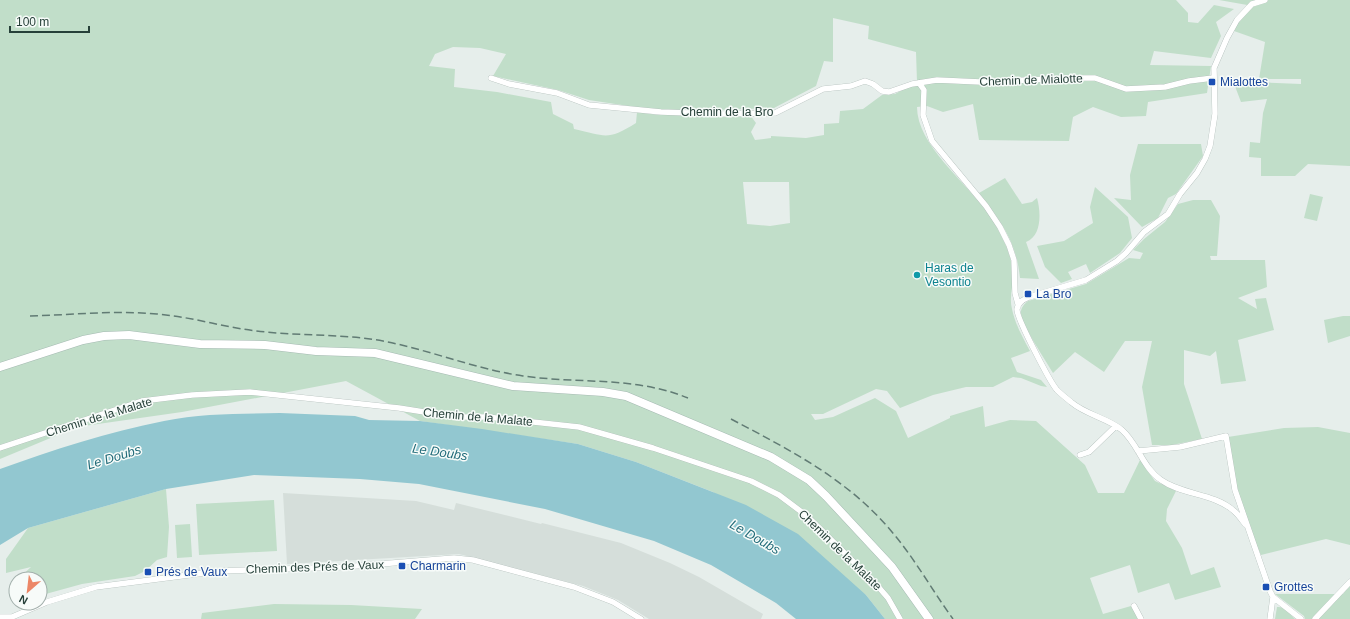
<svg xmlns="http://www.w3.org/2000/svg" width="1350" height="619" font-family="Helvetica,sans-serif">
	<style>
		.built { fill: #d5deda }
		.green { fill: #c1dec9; fill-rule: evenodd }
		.water { fill: #92c7d0 }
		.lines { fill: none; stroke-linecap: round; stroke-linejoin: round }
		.street-casing { stroke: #a9b6b2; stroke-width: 6 }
		.secondary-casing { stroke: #a5bab2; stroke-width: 9 }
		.street { stroke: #fff; stroke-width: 5.5 }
		.secondary { stroke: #fff; stroke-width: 8 }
		.rail { stroke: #617b74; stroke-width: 1.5; stroke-dasharray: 8 4; stroke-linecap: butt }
		.transit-dot { fill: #1a4fb4; stroke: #f7fbf9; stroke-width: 1.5 }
		.culture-dot { fill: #0f9aa8; stroke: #f7fbf9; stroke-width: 1.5 }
		.labels { text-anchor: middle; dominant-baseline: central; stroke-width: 3; stroke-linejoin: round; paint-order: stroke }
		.street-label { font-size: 12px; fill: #264039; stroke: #f7fbf9 }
		.transit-label { font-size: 12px; fill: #164399; stroke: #f7fbf9; text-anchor: start }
		.culture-label { font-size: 12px; fill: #0d838f; stroke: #f7fbf9; text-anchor: start }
		.water-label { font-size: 13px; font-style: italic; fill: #226c7a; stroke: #f7fbf9 }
	</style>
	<rect width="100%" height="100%" fill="#e6eeeb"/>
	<!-- built -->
	<path class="built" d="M 283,493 L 416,501 L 454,510 L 456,503 L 541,524 L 542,523 L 621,543 L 670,563 L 699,577 L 763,614 L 761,619 L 649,619 L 618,600 L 583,586 L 459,554 L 287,564 Z"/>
	<!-- green -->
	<path class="green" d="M 0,0 L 1176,0 L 1188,13 L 1188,22 L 1198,23 L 1214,5 L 1234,9 L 1216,22 L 1221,36 L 1211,58 L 1154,51 L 1150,65 L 1211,66 L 1207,93 L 1148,102 L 1146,116 L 1121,117 L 1093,107 L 1073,117 L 1069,141 L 979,140 L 973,104 L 943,112 L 927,106 L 917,107 C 917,145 966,182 987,212 C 1000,231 1012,252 1013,276 C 1013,287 1009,298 1012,309 C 1015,324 1023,338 1030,351 L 1011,358 L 1017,372 L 1041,380 L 1047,387 L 1041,386 L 1021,378 L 1013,377 L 993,387 L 966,387 L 933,395 L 900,408 L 887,391 L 876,389 L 823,414 L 811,414 L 815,420 L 833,417 L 875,398 L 896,411 L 908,438 L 950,418 L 950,416 L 983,406 L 985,427 L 1010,420 L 1036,421 L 1085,465 L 1098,493 L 1124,493 L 1140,460 L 1155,481 L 1176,491 L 1167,509 L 1166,521 L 1182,548 L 1191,575 L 1214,567 L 1221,587 L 1175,600 L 1169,583 L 1138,593 L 1130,565 L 1090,578 L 1103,614 L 1131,606 L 1139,619 L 885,619 L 866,595 L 713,492 L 636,462 L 578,444 L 420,421 L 346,381 L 182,412 L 77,427 L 0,459 ZM 833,18 L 869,26 L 868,39 L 916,52 L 917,82 L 895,94 L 882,95 L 863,109 L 840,111 L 839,123 L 824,124 L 824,135 L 806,138 L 771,136 L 771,138 L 755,140 L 751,132 L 756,123 L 750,115 L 658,115 L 637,112 L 636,123 C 607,141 606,136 574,129 L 573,124 L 553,114 L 551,102 L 497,92 L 454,87 L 455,69 L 429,66 L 435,54 L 453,47 L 480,48 L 506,54 L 493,76 L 558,90 L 589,100 L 655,110 L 719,110 L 774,108 L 816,86 L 824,61 L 833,62 ZM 743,182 L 789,182 L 790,223 L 770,226 L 747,224 Z
		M 1219,0 L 1350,0 L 1350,166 L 1308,164 L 1295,176 L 1261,176 L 1261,158 L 1249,157 L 1250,142 L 1260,143 L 1263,113 L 1267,99 L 1241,102 L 1233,81 L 1301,84 L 1301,79 L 1259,79 L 1265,42 L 1234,31 L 1238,20 L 1253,6 Z
		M 1138,144 L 1201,144 L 1203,156 L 1176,194 L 1168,198 L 1158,218 L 1142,227 L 1114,198 L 1131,200 L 1130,175 Z
		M 1005,178 L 1022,204 L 1032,202 L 1037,198 C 1041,212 1042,236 1026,242 L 1039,279 L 1020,278 C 1016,240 1001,222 979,193 Z
		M 1095,187 L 1128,217 L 1132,238 L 1120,253 L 1090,273 L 1086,264 L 1068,272 L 1072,279 L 1061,283 L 1045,267 L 1037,246 L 1064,241 L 1093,223 L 1090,207 Z
		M 1310,194 L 1323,197 L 1317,221 L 1304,218 Z
		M 1193,200 L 1211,200 L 1220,216 L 1217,256 L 1210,256 L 1211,260 L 1265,260 L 1267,287 L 1238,298 L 1257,309 L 1255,299 L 1266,298 L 1274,330 L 1238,340 L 1246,381 L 1221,384 L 1216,351 L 1210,356 L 1184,350 L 1184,384 L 1202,439 L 1172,445 L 1152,445 L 1142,387 L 1152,341 L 1125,341 L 1104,372 L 1075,352 L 1053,373 C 1046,361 1022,325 1021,314 C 1020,309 1024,304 1028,301 L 1086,284 L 1129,258 L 1140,259 L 1143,253 L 1133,250 L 1144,239 L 1165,222 L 1178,204 Z
		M 1343,316 L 1350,316 L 1350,336 L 1328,343 L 1324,320 Z
		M 1318,427 L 1350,433 L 1350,545 L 1326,539 L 1261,555 L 1249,529 L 1235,487 L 1228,437 L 1284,428 Z
		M 166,489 L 169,527 L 167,557 L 157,560 L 145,571 L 135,576 L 82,584 L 42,595 L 40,595 L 40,579 L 18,579 L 31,567 L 6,573 L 6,559 L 28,528 Z
		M 274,500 L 277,551 L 199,555 L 196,504 Z
		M 190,524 L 192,557 L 177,558 L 175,525 Z
		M 1350,585 L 1350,619 L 1305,619 L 1304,616 L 1275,594 L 1343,594 Z
		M 274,604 L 351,605 L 422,609 L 415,619 L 201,619 L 202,613 Z
		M 1277,607 C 1285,606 1290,614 1295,619 L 1275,619 Z"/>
	<!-- water -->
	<path class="water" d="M 280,413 L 355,416 L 369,420 L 420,421 L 482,429 L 578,444 L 636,462 L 746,505 L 798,534 L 866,595 L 885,619 L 796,619 L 776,603 L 711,565 L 654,541 L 545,509 L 419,484 L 360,479 L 254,475 L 166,489 L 28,528 L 0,545 L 0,469 C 53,450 108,432 164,421 C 202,413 241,414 280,413 Z"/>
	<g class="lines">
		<defs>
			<path id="street" d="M 491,78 L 509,84 L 557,93 L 589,105 L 661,112 L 719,114 L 775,113 L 823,89 L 851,86 L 865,81 L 873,84 L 882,91 L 889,92 L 912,84 L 937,80 L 980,82 L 1073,78 L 1095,78 L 1126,89 L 1165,87 L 1189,81 L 1213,78
				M 919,83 L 924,90 L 923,115 L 932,141 L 986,206 L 1000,227 L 1009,245 L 1014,260 L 1015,293 L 1018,304
				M 0,448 L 142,401 L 192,395 L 250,392 L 399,408 L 456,417 L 487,417 L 579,427 L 653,448 L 751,481 L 779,495 L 807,516 L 875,583 L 888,598 L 900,619
				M 1138,451 L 1180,447 L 1226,436 L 1235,490 L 1270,591 L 1273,597 L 1301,619
				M 1080,455 L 1089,452 L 1116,426
				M 1245,524 C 1242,520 1238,514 1234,511 C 1214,493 1182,495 1161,480 C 1143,468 1138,444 1122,430 C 1108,418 1086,415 1071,402 C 1066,398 1061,394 1057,390 C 1050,382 1016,317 1017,309 C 1018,302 1024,299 1029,297 L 1086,280 L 1117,261 L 1126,253 L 1144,232 L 1168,214 L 1180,194 L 1197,173 L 1205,159 L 1210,146 L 1215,114 L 1214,68 L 1227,38 L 1237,20 L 1252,4 L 1265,0
				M 1134,606 L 1141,619
				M 0,617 L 12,617 L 47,602 L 96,587 L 220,571 L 343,567 L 454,558 L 473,560 L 574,587 L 613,602 L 641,619
				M 1270,619 L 1273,597
				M 1315,619 L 1350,582"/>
			<path id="secondary" d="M 0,367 L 83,340 L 104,336 L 129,335 L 200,344 L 265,345 L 316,351 L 375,353 L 513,386 L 603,392 L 626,396 L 771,457 L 809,480 L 826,496 L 892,567 L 929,619"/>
		</defs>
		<!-- street casing -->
		<use href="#street" class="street-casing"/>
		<!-- secondary casing -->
		<use href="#secondary" class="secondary-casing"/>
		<!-- street -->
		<use href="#street" class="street"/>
		<!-- secondary -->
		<use href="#secondary" class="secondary"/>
		<!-- rail -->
		<path class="rail" d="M 30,316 C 72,315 114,310 157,314 C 194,317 229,329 266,332 C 305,336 344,334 383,341 C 430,350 475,369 523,376 C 579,384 634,376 688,398
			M 731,419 C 790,450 849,480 892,532 C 915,559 932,590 953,619"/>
	</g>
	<!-- markers -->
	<g class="transit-dot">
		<rect x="1208" y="78" width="8" height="8" rx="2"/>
		<rect x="1024" y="290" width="8" height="8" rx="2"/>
		<rect x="398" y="562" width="8" height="8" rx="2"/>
		<rect x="144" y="568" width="8" height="8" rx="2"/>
		<rect x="1262" y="583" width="8" height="8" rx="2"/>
	</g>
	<circle class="culture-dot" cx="917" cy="275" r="4"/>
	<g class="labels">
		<!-- street labels -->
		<g class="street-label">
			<text transform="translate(1031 80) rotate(-2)">Chemin de Mialotte</text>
			<text x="727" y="112">Chemin de la Bro</text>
			<text transform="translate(99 417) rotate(-17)">Chemin de la Malate</text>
			<text transform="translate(478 417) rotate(5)">Chemin de la Malate</text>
			<text transform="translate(840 550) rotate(44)">Chemin de la Malate</text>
			<text transform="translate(315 567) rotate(-2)">Chemin des Prés de Vaux</text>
		</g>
		<!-- transit labels -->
		<g class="transit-label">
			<text x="1220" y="82">Mialottes</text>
			<text x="1036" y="294">La Bro</text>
			<text x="410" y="566">Charmarin</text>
			<text x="156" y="572">Prés de Vaux</text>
			<text x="1274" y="587">Grottes</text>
		</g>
		<!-- culture labels -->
		<g class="culture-label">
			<text x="925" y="268">Haras de<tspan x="925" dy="14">Vesontio</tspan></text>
		</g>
		<!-- water labels -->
		<g class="water-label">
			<text transform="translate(440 452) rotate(8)">Le Doubs</text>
			<text transform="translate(114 457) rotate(-17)">Le Doubs</text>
			<text transform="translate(755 537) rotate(30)">Le Doubs</text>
		</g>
	</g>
	<!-- north arrow -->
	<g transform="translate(28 591) rotate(208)"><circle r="19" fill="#f7fbf9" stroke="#a3b0ac"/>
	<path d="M0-3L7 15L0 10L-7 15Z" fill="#ec8767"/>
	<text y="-6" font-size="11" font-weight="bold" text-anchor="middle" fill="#264039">N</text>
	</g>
	<!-- scale -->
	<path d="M10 26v6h79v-6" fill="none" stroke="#264039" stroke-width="2"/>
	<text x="16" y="26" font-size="12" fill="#264039" stroke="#f7fbf9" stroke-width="3" paint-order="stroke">100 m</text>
</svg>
